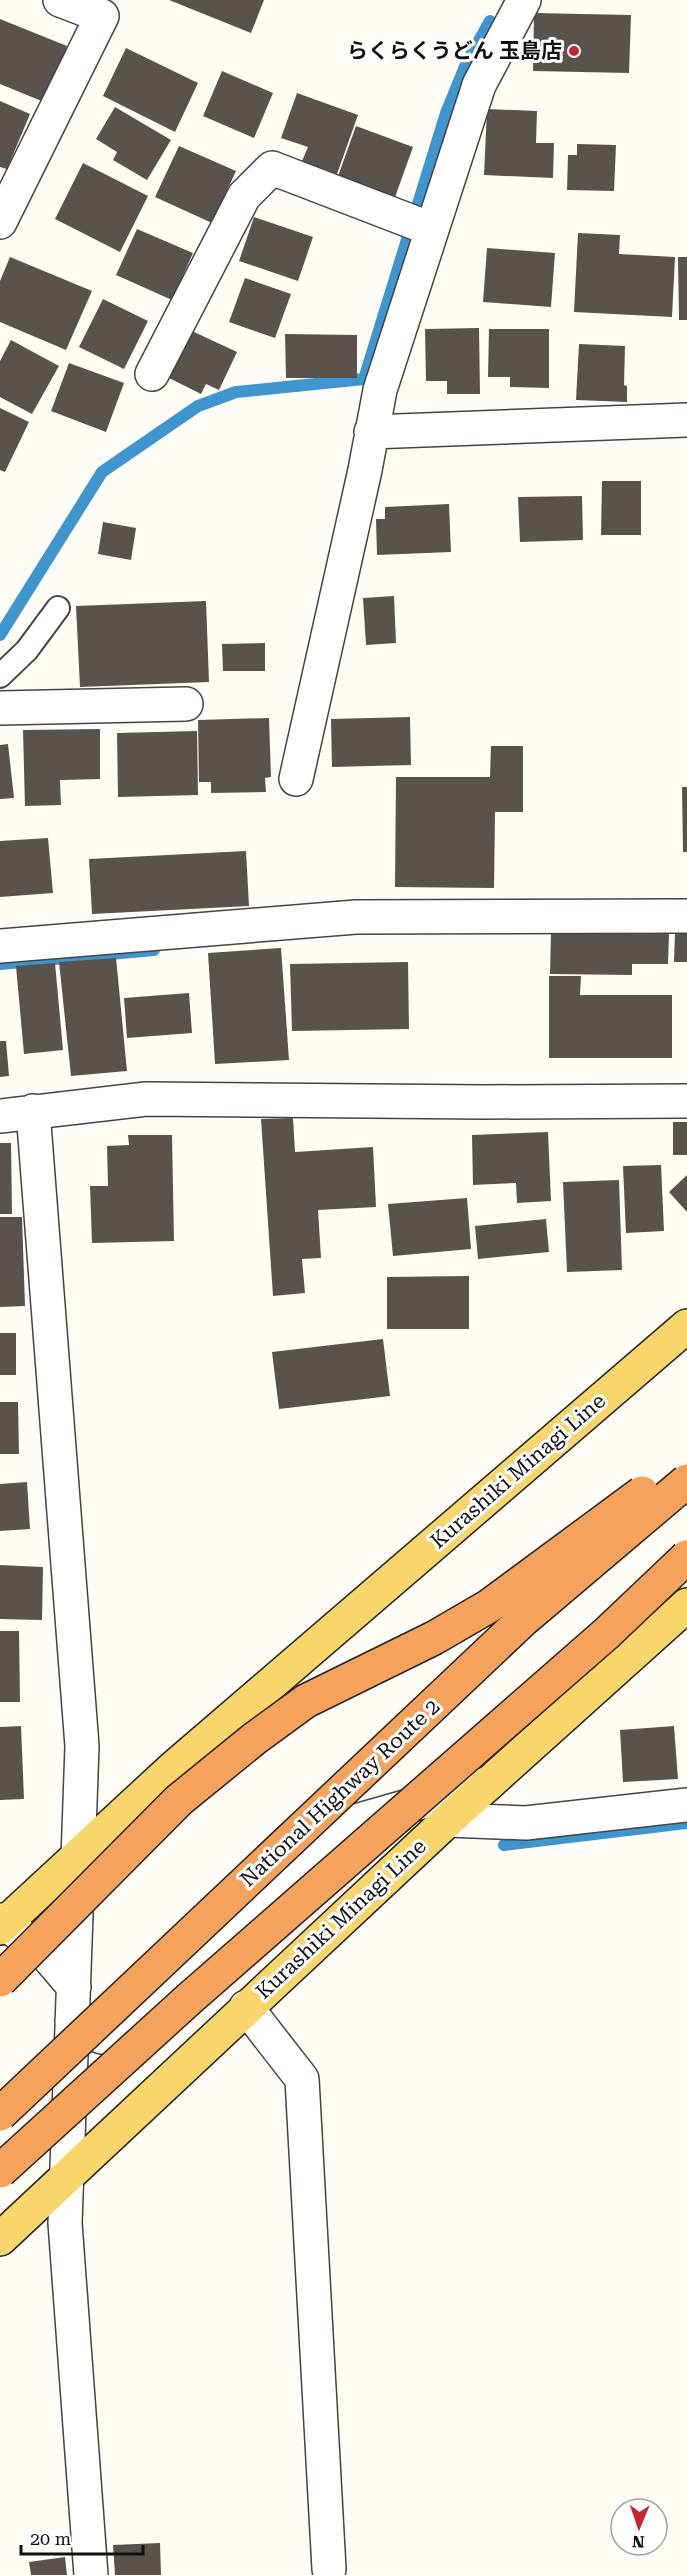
<svg xmlns="http://www.w3.org/2000/svg" width="687" height="2575" font-family="'Roboto Serif','Noto Sans JP',serif">
	<style>
		.lines { fill: none; stroke-linecap: round; stroke-linejoin: round }
		.stream { stroke: #3f96cf; stroke-width: 12 }
		.building { fill: #5a524d }
		.lane-casing { stroke: #444; stroke-width: 26 }
		.street-casing { stroke: #444; stroke-width: 36 }
		.primary-casing { stroke: #222; stroke-width: 36 }
		.lane { stroke: #fff; stroke-width: 22 }
		.street { stroke: #fff; stroke-width: 33 }
		.primary { stroke: #f9d66b; stroke-width: 33 }
		.highway-bridge-casing { stroke: #222; stroke-width: 36; stroke-linecap: butt }
		.highway-bridge { stroke: #f5a25d; stroke-width: 33 }
		.poi-dot { fill: #c4262e; stroke: #fff; stroke-width: 2 }
		.labels { text-anchor: middle; dominant-baseline: central; stroke-width: 6; stroke-linejoin: round; paint-order: stroke }
		.poi-label { font-size: 21px; font-weight: bold; fill: #111; stroke: #fff; text-anchor: end }
		.street-label { font-size: 21px; fill: #111; stroke: #fff }
	</style>
	<rect width="100%" height="100%" fill="#fffdf5"/>
	<g class="lines">
		<!-- stream -->
		<path class="stream" d="M 0,635 L 102,472 L 198,406 L 236,392 L 364,379 L 446,113 L 466,64 L 490,21
			M 0,964 L 154,950
			M 504,1845 L 687,1823"/>
	</g>
	<!-- building -->
	<path class="building" d="M 169,0 L 264,0 L 251,33 Z
		M 534,13 L 631,15 L 629,73 L 533,71 Z
		M 0,19 L 67,46 L 44,102 L 0,84 Z
		M 126,48 L 198,83 L 175,132 L 103,96 Z
		M 222,71 L 273,93 L 254,138 L 203,116 Z
		M 297,93 L 358,115 L 337,174 L 302,161 L 308,147 L 281,138 Z
		M 0,101 L 30,114 L 7,169 L 0,167 Z
		M 115,107 L 171,140 L 147,180 L 113,160 L 117,152 L 96,139 Z
		M 487,109 L 537,111 L 536,143 L 554,143 L 553,178 L 484,175 Z
		M 356,126 L 413,147 L 394,200 L 337,179 Z
		M 577,144 L 616,145 L 614,191 L 567,190 L 568,155 L 577,155 Z
		M 179,146 L 236,171 L 212,223 L 155,197 Z
		M 83,163 L 148,196 L 120,252 L 55,219 Z
		M 254,217 L 313,237 L 298,281 L 239,261 Z
		M 137,229 L 193,253 L 172,300 L 116,275 Z
		M 578,233 L 620,235 L 619,254 L 675,257 L 672,317 L 574,312 Z
		M 487,248 L 555,253 L 551,307 L 483,302 Z
		M 10,257 L 92,291 L 66,350 L 0,322 L 0,281 Z
		M 678,257 L 687,257 L 687,320 L 679,320 Z
		M 245,278 L 291,294 L 275,338 L 229,322 Z
		M 103,299 L 148,321 L 124,369 L 79,347 Z
		M 479,328 L 480,394 L 447,394 L 447,381 L 426,381 L 425,329 Z
		M 489,329 L 549,329 L 549,388 L 510,387 L 510,377 L 488,377 Z
		M 192,331 L 237,352 L 219,390 L 206,384 L 201,394 L 169,378 Z
		M 285,334 L 357,335 L 357,378 L 286,378 Z
		M 11,340 L 59,366 L 32,414 L 0,397 L 0,361 Z
		M 579,344 L 625,346 L 624,385 L 627,386 L 627,402 L 576,400 Z
		M 69,363 L 124,383 L 106,432 L 51,411 Z
		M 0,408 L 29,422 L 5,472 L 0,470 Z
		M 602,481 L 641,481 L 641,535 L 601,535 Z
		M 582,496 L 583,540 L 520,542 L 518,497 Z
		M 449,504 L 451,552 L 377,555 L 376,519 L 385,519 L 385,507 Z
		M 103,522 L 136,528 L 131,560 L 98,554 Z
		M 394,596 L 396,643 L 366,645 L 363,598 Z
		M 206,601 L 209,682 L 80,687 L 76,606 Z
		M 265,643 L 265,671 L 223,671 L 222,644 Z
		M 410,717 L 411,765 L 332,767 L 331,719 Z
		M 269,718 L 271,777 L 265,778 L 266,792 L 211,793 L 211,782 L 199,782 L 198,720 Z
		M 100,729 L 100,779 L 60,780 L 61,805 L 25,806 L 23,730 Z
		M 197,731 L 198,795 L 118,797 L 117,733 Z
		M 8,744 L 14,798 L 0,799 L 0,745 Z
		M 491,746 L 523,746 L 523,812 L 495,812 L 494,888 L 395,887 L 396,777 L 490,777 Z
		M 682,787 L 687,787 L 687,852 L 683,852 Z
		M 48,838 L 53,893 L 0,897 L 0,841 Z
		M 246,851 L 249,906 L 92,914 L 89,859 Z
		M 551,932 L 669,933 L 668,964 L 632,964 L 632,975 L 550,974 Z
		M 675,933 L 687,933 L 687,962 L 674,962 Z
		M 281,948 L 289,1060 L 215,1064 L 208,953 Z
		M 116,958 L 127,1071 L 71,1076 L 59,962 Z
		M 408,962 L 409,1029 L 292,1031 L 290,964 Z
		M 55,963 L 63,1050 L 24,1054 L 16,966 Z
		M 549,976 L 581,976 L 580,995 L 672,995 L 672,1058 L 549,1058 Z
		M 189,993 L 192,1033 L 127,1038 L 124,998 Z
		M 0,1041 L 6,1041 L 9,1076 L 0,1077 Z
		M 293,1118 L 295,1152 L 373,1147 L 376,1207 L 318,1210 L 321,1258 L 302,1259 L 305,1293 L 273,1296 L 261,1119 Z
		M 673,1122 L 687,1122 L 687,1155 L 673,1155 Z
		M 548,1132 L 551,1201 L 517,1203 L 516,1183 L 473,1185 L 472,1135 Z
		M 128,1135 L 172,1135 L 174,1241 L 92,1243 L 90,1186 L 108,1186 L 107,1146 L 129,1145 Z
		M 0,1143 L 11,1143 L 12,1214 L 0,1214 Z
		M 661,1165 L 664,1231 L 626,1233 L 623,1166 Z
		M 687,1175 L 687,1212 L 669,1192 Z
		M 619,1180 L 622,1270 L 567,1272 L 563,1182 Z
		M 467,1198 L 471,1249 L 393,1256 L 388,1204 Z
		M 0,1217 L 22,1217 L 25,1306 L 0,1307 Z
		M 546,1219 L 549,1252 L 478,1259 L 475,1226 Z
		M 469,1276 L 469,1329 L 387,1329 L 387,1277 Z
		M 0,1333 L 16,1333 L 16,1375 L 0,1375 Z
		M 383,1339 L 390,1396 L 279,1409 L 272,1352 Z
		M 0,1402 L 18,1402 L 19,1454 L 0,1454 Z
		M 27,1482 L 30,1529 L 0,1531 L 0,1484 Z
		M 0,1565 L 43,1567 L 42,1620 L 0,1619 Z
		M 0,1631 L 19,1631 L 20,1702 L 0,1702 Z
		M 21,1726 L 24,1799 L 0,1800 L 0,1727 Z
		M 674,1726 L 678,1779 L 623,1782 L 620,1730 Z
		M 160,2543 L 161,2575 L 115,2575 L 113,2545 Z
		M 65,2557 L 67,2575 L 31,2575 L 29,2562 Z"/>
	<g class="lines">
		<defs>
			<path id="lane" d="M 0,676 L 27,650 L 58,608"/>
			<path id="street" d="M 0,222 L 102,16 L 60,0
				M 152,374 L 244,196 L 272,168 L 431,229
				M 371,432 L 687,420
				M 0,708 L 186,704
				M 296,779 L 365,470 L 380,390 L 479,85 L 524,0
				M 0,946 L 356,917 L 687,916
				M 33,1111 L 82,1746 L 65,2223 L 91,2575
				M 0,1116 L 146,1099 L 484,1102 L 687,1101
				M 448,1820 L 526,1823 L 687,1805
				M 0,1920 L 44,1952 L 74,1987
				M 246,2007 L 302,2079 L 329,2569
				M 72,2021 C 87,2031 97,2038 115,2039 L 359,1820 L 489,1783"/>
			<path id="primary" d="M 0,1928 L 172,1769 L 687,1326
				M 0,2239 L 448,1820 L 687,1605"/>
		</defs>
		<!-- lane casing -->
		<use href="#lane" class="lane-casing"/>
		<!-- street casing -->
		<use href="#street" class="street-casing"/>
		<!-- primary casing -->
		<use href="#primary" class="primary-casing"/>
		<!-- lane -->
		<use href="#lane" class="lane"/>
		<!-- street -->
		<use href="#street" class="street"/>
		<!-- primary -->
		<use href="#primary" class="primary"/>
		<defs>
			<path id="highway-bridge" d="M 0,1980 L 179,1800 L 254,1739 L 306,1701 L 434,1638 L 489,1606 L 642,1493
				M 0,2114 L 523,1620 L 687,1481
				M 0,2171 L 189,1999 L 607,1633 L 687,1557"/>
		</defs>
		<!-- highway-bridge casing -->
		<use href="#highway-bridge" class="highway-bridge-casing"/>
		<!-- highway-bridge -->
		<use href="#highway-bridge" class="highway-bridge"/>
	</g>
	<!-- markers -->
	<circle class="poi-dot" cx="574" cy="51" r="6"/>
	<g class="labels">
		<!-- poi labels -->
		<g class="poi-label">
			<text x="562" y="51">らくらくうどん 玉島店</text>
		</g>
		<!-- street labels -->
		<g class="street-label">
			<text transform="translate(518 1471) rotate(-41)">Kurashiki Minagi Line</text>
			<text transform="translate(340 1793) rotate(-43)">National Highway Route 2</text>
			<text transform="translate(341 1919) rotate(-43)">Kurashiki Minagi Line</text>
		</g>
	</g>
	<!-- north arrow -->
	<g transform="translate(639 2527) rotate(182)"><circle r="28" fill="#ffffff" stroke="#a0a0a0" stroke-width="1.5"/>
	<path d="M0-4.5L10 22L0 15L-10 22Z" fill="#c4262e"/>
	<text y="-9" font-size="16" font-weight="bold" text-anchor="middle" fill="#111111">N</text>
	</g>
	<!-- scale -->
	<path d="M21 2545v9h122v-9" fill="none" stroke="#111111" stroke-width="3"/>
	<text x="30" y="2545" font-size="18" fill="#111111" stroke="#ffffff" stroke-width="4.5" paint-order="stroke">20 m</text>
</svg>
